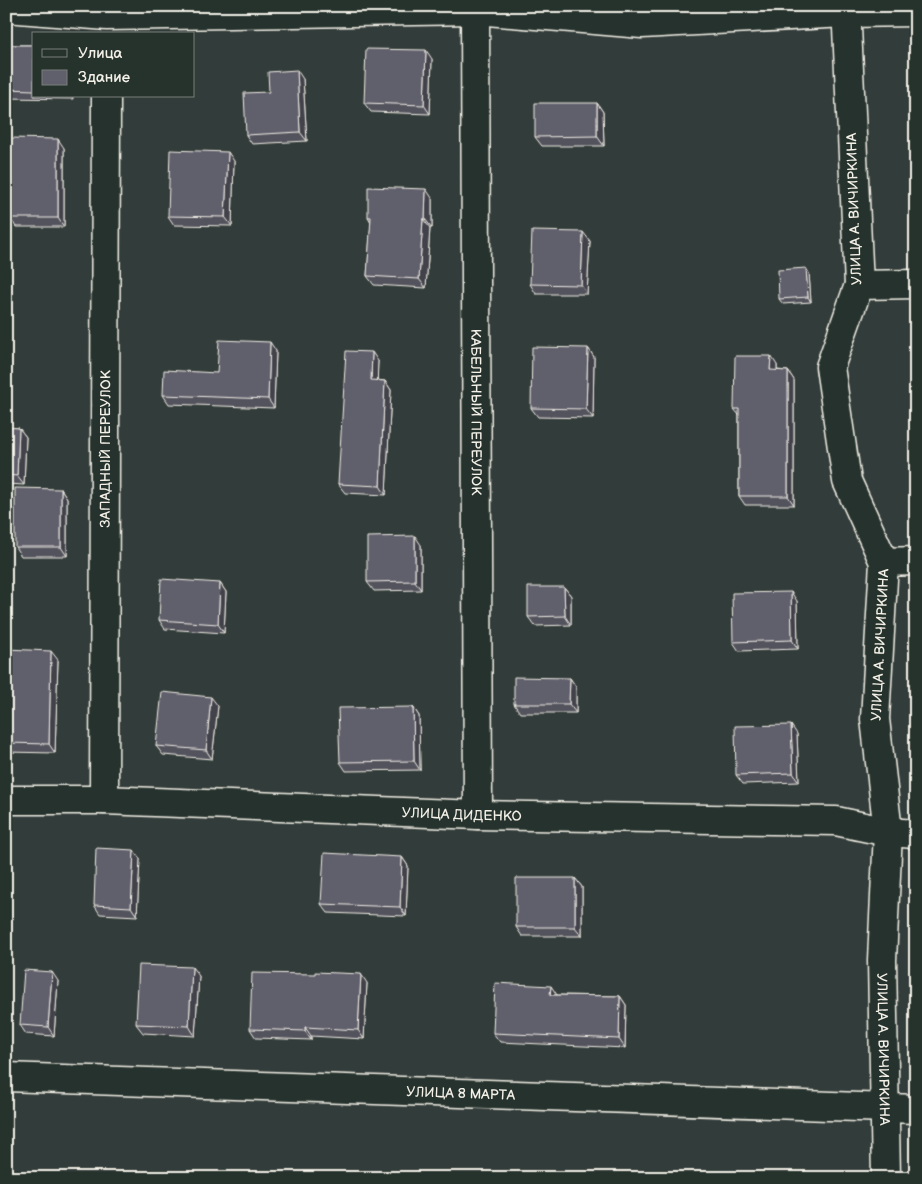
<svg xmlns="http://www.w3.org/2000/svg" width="922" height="1184" font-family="'Balsamiq Sans',sans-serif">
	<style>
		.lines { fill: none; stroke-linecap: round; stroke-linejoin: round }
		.street-casing { stroke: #f4f1e8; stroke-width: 31 }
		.street { stroke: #26332d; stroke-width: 28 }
		.wall { fill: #53525d; stroke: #f4f1e8 }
		.shaded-wall { fill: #43424c; stroke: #f4f1e8 }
		.building { fill: #605f6c; stroke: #f4f1e8 }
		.labels { text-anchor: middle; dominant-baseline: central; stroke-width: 5; stroke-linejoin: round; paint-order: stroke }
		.street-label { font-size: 14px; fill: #f4f1e8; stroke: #26332d }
	</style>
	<rect width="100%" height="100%" fill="#323c3a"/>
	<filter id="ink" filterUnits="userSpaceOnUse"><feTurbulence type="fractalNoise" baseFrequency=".02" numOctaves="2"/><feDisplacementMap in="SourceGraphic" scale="10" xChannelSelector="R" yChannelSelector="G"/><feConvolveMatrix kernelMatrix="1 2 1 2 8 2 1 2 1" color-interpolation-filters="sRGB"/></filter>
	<g filter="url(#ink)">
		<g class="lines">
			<defs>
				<g id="street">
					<path id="s1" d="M 846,6 L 859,285 L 830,367 L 847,481 L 884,562 L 875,719 L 888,832 L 882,960 L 886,1178"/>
					<path d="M 6,8 L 107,16 L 475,10 L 642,24 L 846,13 L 916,12"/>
					<path id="s2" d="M 475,10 L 478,815"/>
					<path d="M 859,285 L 916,284"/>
					<path d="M 884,562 L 916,561"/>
					<path id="s3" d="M 6,800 L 104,800 L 478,815 L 836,821 L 888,832 L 916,834"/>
					<path id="s4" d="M 104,800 L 106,96"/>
					<path id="s5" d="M 6,1077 L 916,1109"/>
				</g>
			</defs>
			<!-- street casing -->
			<use href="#street" class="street-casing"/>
			<!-- street -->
			<use href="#street" class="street"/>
		</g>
		<!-- wall -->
		<path class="wall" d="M 6,45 L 34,45 L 34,96 L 73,96 L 73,99 L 6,98 Z
			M 432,59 L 430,114 L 371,112 L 364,103 Z
			M 303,79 L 307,141 L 252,144 L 246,135 L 269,92 Z
			M 597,103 L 603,112 L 604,146 L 542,146 L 535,137 Z
			M 64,148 L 64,227 L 16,227 L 10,218 Z
			M 234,161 L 232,226 L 174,225 L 168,216 Z
			M 432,198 L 432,228 L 430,228 L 426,288 L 374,285 L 367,276 L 371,222 L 368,217 Z
			M 590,241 L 587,294 L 536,294 L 530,284 Z
			M 809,273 L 811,302 L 783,304 L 779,299 Z
			M 588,348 L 594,357 L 593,418 L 538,417 L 531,408 Z
			M 276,351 L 274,408 L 169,404 L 163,395 L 217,373 Z
			M 378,361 L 377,380 L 385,381 L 391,390 L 386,495 L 345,493 L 338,484 Z
			M 777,365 L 777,370 L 788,371 L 794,380 L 794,505 L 745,505 L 739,496 L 739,415 L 734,409 Z
			M 6,427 L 19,428 L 26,437 L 24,485 L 6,484 Z
			M 61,489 L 67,498 L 67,556 L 21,556 L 15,547 Z
			M 421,545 L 421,590 L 374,591 L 367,582 Z
			M 220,583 L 226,592 L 224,633 L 165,629 L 159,620 Z
			M 564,587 L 571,596 L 571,625 L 535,626 L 528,617 Z
			M 797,601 L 798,649 L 739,651 L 733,642 Z
			M 6,649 L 58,660 L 55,753 L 6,752 Z
			M 570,678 L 576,687 L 576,713 L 520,713 L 514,704 Z
			M 218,706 L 212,759 L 163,755 L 156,746 Z
			M 413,707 L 419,716 L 420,770 L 346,771 L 340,762 Z
			M 797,734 L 799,782 L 743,784 L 736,775 Z
			M 402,857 L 408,866 L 406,916 L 328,913 L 321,904 Z
			M 140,859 L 137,916 L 100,914 L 94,905 Z
			M 575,878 L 582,887 L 582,936 L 522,936 L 516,927 Z
			M 199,976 L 195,1036 L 143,1033 L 136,1024 Z
			M 58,981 L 54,1036 L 26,1034 L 20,1025 Z
			M 367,983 L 364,1039 L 311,1036 L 311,1040 L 256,1038 L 250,1029 Z
			M 557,995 L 620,996 L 626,1005 L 625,1048 L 500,1042 L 493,1033 Z"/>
		<!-- shaded-wall -->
		<path class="shaded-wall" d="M 426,50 L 432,59 L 430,114 L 424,105 Z
			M 297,70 L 303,79 L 307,141 L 300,132 Z
			M 597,103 L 603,112 L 604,146 L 597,136 Z
			M 58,139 L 64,148 L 64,227 L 58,218 Z
			M 228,152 L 234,161 L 232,226 L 225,217 Z
			M 426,189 L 432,198 L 432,228 L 425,219 Z
			M 423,219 L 430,228 L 426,288 L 419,279 Z
			M 583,232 L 590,241 L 587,294 L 581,285 Z
			M 806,268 L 809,273 L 811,302 L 808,297 Z
			M 270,342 L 276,351 L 274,408 L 268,399 Z
			M 588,348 L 594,357 L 593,418 L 586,409 Z
			M 372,352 L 378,361 L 377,389 L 371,380 Z
			M 771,356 L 777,365 L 777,379 L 770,370 Z
			M 788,371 L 794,380 L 794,505 L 788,496 Z
			M 385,381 L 391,390 L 386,495 L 380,486 Z
			M 19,428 L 26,437 L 24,485 L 17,476 Z
			M 61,489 L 67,498 L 67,556 L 61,547 Z
			M 415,536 L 421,545 L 421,590 L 415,581 Z
			M 220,583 L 226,592 L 224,633 L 218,624 Z
			M 564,587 L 571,596 L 571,625 L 565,616 Z
			M 791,592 L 797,601 L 798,649 L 792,640 Z
			M 51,651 L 58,660 L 55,753 L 49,744 Z
			M 570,678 L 576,687 L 576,713 L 569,704 Z
			M 211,697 L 218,706 L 212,759 L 206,750 Z
			M 413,707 L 419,716 L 420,770 L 414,761 Z
			M 791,725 L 797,734 L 799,782 L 793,773 Z
			M 134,850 L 140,859 L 137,916 L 131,907 Z
			M 402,857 L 408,866 L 406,916 L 400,907 Z
			M 575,878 L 582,887 L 582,936 L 575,927 Z
			M 192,967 L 199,976 L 195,1036 L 189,1026 Z
			M 52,972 L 58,981 L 54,1036 L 48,1027 Z
			M 361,974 L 367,983 L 364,1039 L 358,1030 Z
			M 551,986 L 557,995 L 550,995 Z
			M 620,996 L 626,1005 L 625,1048 L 619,1039 Z
			M 305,1027 L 311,1036 L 311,1040 L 305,1031 Z"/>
		<!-- building -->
		<path class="building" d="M 6,45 L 34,45 L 34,90 L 6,89 Z
			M 366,49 L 426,50 L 424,105 L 364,103 Z
			M 297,70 L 300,132 L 246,135 L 244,93 L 269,92 L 268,72 Z
			M 535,103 L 597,103 L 597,136 L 535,137 Z
			M 10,138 L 58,139 L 58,218 L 10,218 Z
			M 170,150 L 228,152 L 225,217 L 168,216 Z
			M 368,187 L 426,189 L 425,219 L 423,219 L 419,279 L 367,276 L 371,217 L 368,217 Z
			M 532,231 L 583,232 L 581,285 L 530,284 Z
			M 806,268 L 808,297 L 779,299 L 778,270 Z
			M 219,340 L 270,342 L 268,399 L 163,395 L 164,370 L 217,373 Z
			M 532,347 L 588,348 L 586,409 L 531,408 Z
			M 346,351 L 372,352 L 371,380 L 385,381 L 380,486 L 338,484 Z
			M 735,356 L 771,356 L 770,370 L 788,371 L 788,496 L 739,496 L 739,409 L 734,409 Z
			M 6,427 L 19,428 L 17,476 L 6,475 Z
			M 15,488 L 61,489 L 61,547 L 15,547 Z
			M 415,536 L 415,581 L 367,582 L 367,537 Z
			M 161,579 L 220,583 L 218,624 L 159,620 Z
			M 528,587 L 564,587 L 565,616 L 528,617 Z
			M 791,592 L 792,640 L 733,642 L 732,593 Z
			M 6,649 L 51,651 L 49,744 L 6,743 Z
			M 514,677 L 570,678 L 569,704 L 514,704 Z
			M 162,692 L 211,697 L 206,750 L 156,746 Z
			M 413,707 L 414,761 L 340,762 L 338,708 Z
			M 791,725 L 793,773 L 736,775 L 735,726 Z
			M 96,848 L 134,850 L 131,907 L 94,905 Z
			M 324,853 L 402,857 L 400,907 L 321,904 Z
			M 516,878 L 575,878 L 575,927 L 516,927 Z
			M 139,965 L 192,967 L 189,1026 L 136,1024 Z
			M 24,970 L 52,972 L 48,1027 L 20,1025 Z
			M 315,972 L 361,974 L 358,1030 L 305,1027 L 305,1031 L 250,1029 L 252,973 L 315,974 Z
			M 495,983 L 551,986 L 550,995 L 620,996 L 619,1039 L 493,1033 Z"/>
	</g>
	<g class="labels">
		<!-- street labels -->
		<g class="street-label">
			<text transform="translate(854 209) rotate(-92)">УЛИЦА А. ВИЧИРКИНА</text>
			<text stroke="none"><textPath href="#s2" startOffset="402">КАБЕЛЬНЫЙ ПЕРЕУЛОК</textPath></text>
			<text stroke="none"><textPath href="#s4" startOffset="351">ЗАПАДНЫЙ ПЕРЕУЛОК</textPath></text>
			<text transform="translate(880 645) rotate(-87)">УЛИЦА А. ВИЧИРКИНА</text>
			<text stroke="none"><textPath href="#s3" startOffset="456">УЛИЦА ДИДЕНКО</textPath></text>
			<text stroke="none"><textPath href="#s1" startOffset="1059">УЛИЦА А. ВИЧИРКИНА</textPath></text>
			<text stroke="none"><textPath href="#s5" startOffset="455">УЛИЦА 8 МАРТА</textPath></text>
		</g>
	</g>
	<!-- margin -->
	<rect width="922" height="1184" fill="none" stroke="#26332d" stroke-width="25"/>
	<rect x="12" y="12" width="897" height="1159" fill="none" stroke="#f4f1e8" stroke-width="2" filter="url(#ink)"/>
	<!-- legend -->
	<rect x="32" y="32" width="162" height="65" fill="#26332d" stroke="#787f78"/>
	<rect x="42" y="49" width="25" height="8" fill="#26332d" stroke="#787f78"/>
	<text x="78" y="58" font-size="15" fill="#f4f1e8">Улица</text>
	<rect x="42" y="70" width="25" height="15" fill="#605f6c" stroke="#787f78"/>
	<text x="78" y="82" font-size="15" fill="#f4f1e8">Здание</text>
</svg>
